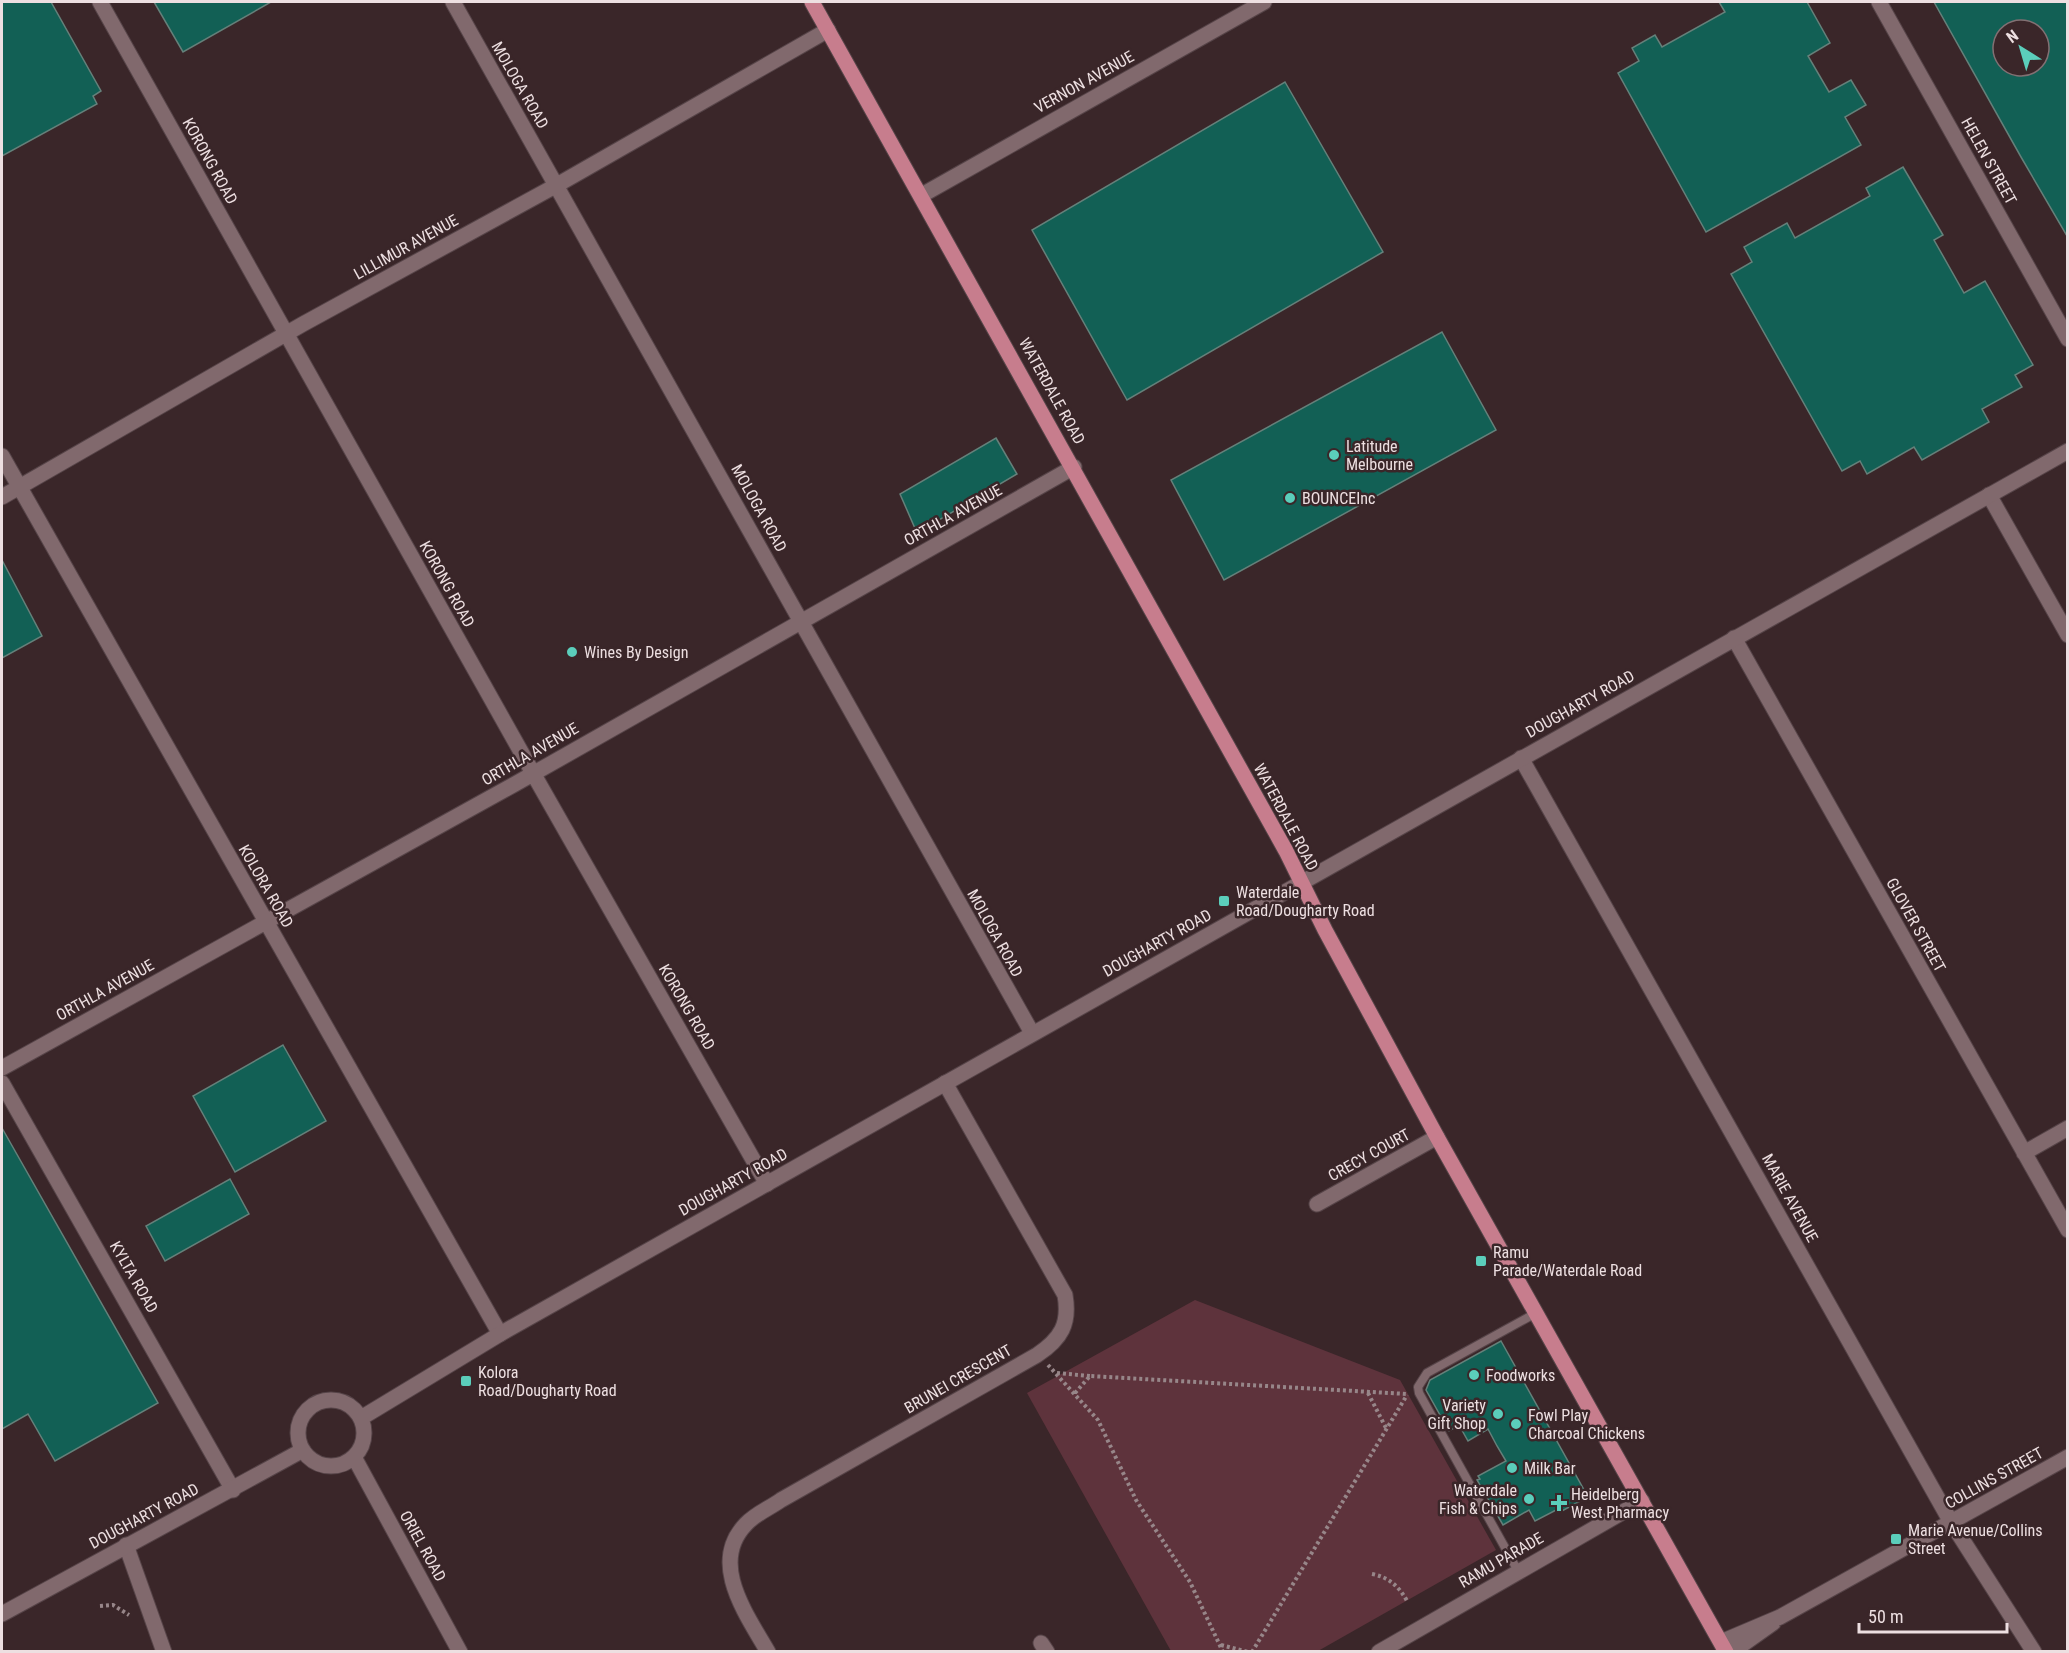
<svg xmlns="http://www.w3.org/2000/svg" width="2069" height="1653" font-family="'Roboto Condensed',sans-serif">
	<style>
		.green { fill: #5e333c }
		.building { fill: #126055; stroke: #65807a; stroke-width: 1.5; fill-rule: evenodd }
		.lines { fill: none; stroke-linecap: round; stroke-linejoin: round }
		.service-casing { stroke: #564448; stroke-width: 10 }
		.minor-casing { stroke: #564448; stroke-width: 17 }
		.tertiary-casing { stroke: #564448; stroke-width: 17 }
		.primary-casing { stroke: #564448; stroke-width: 17 }
		.path { stroke: #978689; stroke-width: 4; stroke-dasharray: 3 3; stroke-linecap: butt }
		.service { stroke: #81696d; stroke-width: 8 }
		.minor { stroke: #81696d; stroke-width: 15 }
		.tertiary { stroke: #81696d; stroke-width: 15 }
		.primary { stroke: #c77d8d; stroke-width: 15 }
		.poi-dot { fill: #5bcebb; stroke: #3a2629; stroke-width: 2 }
		.labels { text-anchor: middle; dominant-baseline: central; stroke-width: 5; stroke-linejoin: round; paint-order: stroke }
		.street-label { font-size: 16px; fill: #eddfe1; stroke: #3a2629 }
		.poi-label { font-size: 16px; fill: #eddfe1; stroke: #3a2629; text-anchor: start }
	</style>
	<rect width="100%" height="100%" fill="#3a2629"/>
	<!-- green -->
	<path class="green" d="M 1195,1300 L 1400,1380 L 1496,1550 L 1318,1651 L 1171,1651 L 1027,1393 Z"/>
	<!-- building -->
	<path class="building" d="M 2,2 L 51,2 L 101,91 L 93,96 L 97,104 L 2,156 Z
		M 154,2 L 271,2 L 183,52 Z
		M 1719,2 L 1807,2 L 1830,43 L 1808,56 L 1829,92 L 1851,80 L 1866,105 L 1845,117 L 1861,145 L 1706,232 L 1618,73 L 1639,61 L 1632,48 L 1655,35 L 1662,47 L 1725,12 Z
		M 1934,2 L 2067,2 L 2067,236 L 2021,157 ZM 2003,30 L 2039,30 L 2039,66 L 2003,66 Z
		M 1285,82 L 1383,252 L 1127,400 L 1032,230 Z
		M 1903,167 L 1943,235 L 1934,240 L 1964,293 L 1985,281 L 2033,365 L 2015,375 L 2022,387 L 1982,409 L 1989,422 L 1922,460 L 1914,447 L 1867,474 L 1860,461 L 1842,471 L 1731,274 L 1752,262 L 1744,247 L 1787,223 L 1795,238 L 1870,196 L 1866,188 Z
		M 1442,332 L 1496,430 L 1224,580 L 1171,480 Z
		M 996,438 L 1017,474 L 917,533 L 900,494 Z
		M 2,560 L 42,636 L 2,658 Z
		M 283,1045 L 326,1121 L 235,1172 L 193,1096 Z
		M 2,1128 L 158,1403 L 55,1461 L 28,1414 L 2,1429 Z
		M 230,1179 L 249,1214 L 165,1261 L 146,1226 Z
		M 1501,1341 L 1588,1497 L 1560,1512 L 1558,1509 L 1535,1521 L 1529,1510 L 1503,1525 L 1477,1480 L 1480,1479 L 1478,1476 L 1506,1461 L 1497,1446 L 1488,1429 L 1468,1441 L 1459,1425 L 1449,1431 L 1426,1390 L 1430,1380 Z"/>
	<g class="lines">
		<defs>
			<path id="service" d="M 1518,1571 L 1419,1393 L 1418,1387 L 1427,1373 L 1536,1313"/>
			<path id="minor" d="M 100,2 L 538,782 L 767,1184
				M 453,2 L 1032,1033
				M 1879,2 L 2068,339
				M 922,195 L 1264,2
				M 2,456 L 500,1334
				M 1989,495 L 2068,635
				M 2,497 L 303,324 L 557,185 L 828,30
				M 1734,638 L 2068,1230
				M 1521,758 L 1951,1522 L 2034,1652
				M 2,1068 L 515,784 L 1074,467
				M 2,1083 L 233,1490
				M 2024,1153 L 2068,1128
				M 1317,1204 L 1437,1137
				M 126,1545 L 164,1652
				M 1721,1642 L 1780,1617 L 2068,1457
				M 1041,1643 L 1047,1652
				M 768,1652 C 747,1615 708,1563 746,1524 C 755,1514 770,1508 781,1500 L 1037,1355 C 1061,1339 1070,1324 1065,1295 L 945,1083
				M 1379,1652 L 1642,1501
				M 1732,1652 L 1773,1623"/>
			<path id="tertiary" d="M298 1433a33 33 0 1 1 66 0a33 33 0 1 1-66 0Z
				M 361,1418 L 500,1334 L 2068,451
				M 354,1457 L 460,1652
				M 2,1614 L 303,1450"/>
			<path id="primary" d="M 812,2 L 1286,851 L 1325,930 L 1437,1137 L 1726,1652"/>
		</defs>
		<!-- service casing -->
		<use href="#service" class="service-casing"/>
		<!-- minor casing -->
		<use href="#minor" class="minor-casing"/>
		<!-- tertiary casing -->
		<use href="#tertiary" class="tertiary-casing"/>
		<!-- primary casing -->
		<use href="#primary" class="primary-casing"/>
		<!-- path -->
		<path class="path" d="M 1048,1365 L 1098,1420 L 1136,1500 L 1190,1582 L 1223,1652
			M 1057,1373 L 1090,1376
			M 1075,1393 L 1090,1376 L 1407,1394
			M 1368,1393 L 1386,1428
			M 1372,1574 C 1388,1577 1399,1586 1407,1601
			M 100,1606 L 113,1605 L 129,1615
			M 1221,1645 L 1248,1652
			M 1252,1652 L 1407,1395"/>
		<!-- service -->
		<use href="#service" class="service"/>
		<!-- minor -->
		<use href="#minor" class="minor"/>
		<!-- tertiary -->
		<use href="#tertiary" class="tertiary"/>
		<!-- primary -->
		<use href="#primary" class="primary"/>
	</g>
	<!-- markers -->
	<g class="poi-dot">
		<circle cx="1334" cy="455" r="6"/>
		<circle cx="1290" cy="498" r="6"/>
		<circle cx="572" cy="652" r="6"/>
		<rect x="1218" y="895" width="12" height="12" rx="3"/>
		<rect x="1475" y="1255" width="12" height="12" rx="3"/>
		<circle cx="1474" cy="1375" r="6"/>
		<rect x="460" y="1375" width="12" height="12" rx="3"/>
		<circle cx="1498" cy="1414" r="6"/>
		<circle cx="1516" cy="1424" r="6"/>
		<circle cx="1512" cy="1468" r="6"/>
		<circle cx="1529" cy="1499" r="6"/>
		<path d="M1556 1494h6v6h6v6h-6v6h-6v-6h-6v-6h6z"/>
		<rect x="1890" y="1533" width="12" height="12" rx="3"/>
	</g>
	<g class="labels">
		<!-- street labels -->
		<g class="street-label">
			<text transform="translate(1084 82) rotate(-29)">VERNON AVENUE</text>
			<text transform="translate(520 85) rotate(60)">MOLOGA ROAD</text>
			<text transform="translate(210 161) rotate(61)">KORONG ROAD</text>
			<text transform="translate(1989 161) rotate(61)">HELEN STREET</text>
			<text transform="translate(406 247) rotate(-29)">LILLIMUR AVENUE</text>
			<text transform="translate(1052 391) rotate(61)">WATERDALE ROAD</text>
			<text transform="translate(759 508) rotate(61)">MOLOGA ROAD</text>
			<text transform="translate(953 515) rotate(-29)">ORTHLA AVENUE</text>
			<text transform="translate(447 584) rotate(61)">KORONG ROAD</text>
			<text transform="translate(1580 704) rotate(-29)">DOUGHARTY ROAD</text>
			<text transform="translate(530 754) rotate(-30)">ORTHLA AVENUE</text>
			<text transform="translate(1286 817) rotate(62)">WATERDALE ROAD</text>
			<text transform="translate(266 886) rotate(60)">KOLORA ROAD</text>
			<text transform="translate(1916 925) rotate(61)">GLOVER STREET</text>
			<text transform="translate(995 933) rotate(61)">MOLOGA ROAD</text>
			<text transform="translate(1157 943) rotate(-29)">DOUGHARTY ROAD</text>
			<text transform="translate(105 990) rotate(-29)">ORTHLA AVENUE</text>
			<text transform="translate(687 1007) rotate(60)">KORONG ROAD</text>
			<text transform="translate(1369 1155) rotate(-29)">CRECY COURT</text>
			<text transform="translate(733 1182) rotate(-29)">DOUGHARTY ROAD</text>
			<text transform="translate(1790 1198) rotate(61)">MARIE AVENUE</text>
			<text transform="translate(134 1277) rotate(60)">KYLTA ROAD</text>
			<text transform="translate(958 1379) rotate(-30)">BRUNEI CRESCENT</text>
			<text transform="translate(1994 1478) rotate(-29)">COLLINS STREET</text>
			<text transform="translate(144 1516) rotate(-28)">DOUGHARTY ROAD</text>
			<text transform="translate(423 1546) rotate(61)">ORIEL ROAD</text>
			<text transform="translate(1501 1560) rotate(-30)">RAMU PARADE</text>
		</g>
		<!-- poi labels -->
		<g class="poi-label">
			<text x="1346" y="446">Latitude<tspan x="1346" dy="18">Melbourne</tspan></text>
			<text x="1302" y="498">BOUNCEInc</text>
			<text x="584" y="652">Wines By Design</text>
			<text x="1236" y="892">Waterdale<tspan x="1236" dy="18">Road/Dougharty Road</tspan></text>
			<text x="1493" y="1252">Ramu<tspan x="1493" dy="18">Parade/Waterdale Road</tspan></text>
			<text x="478" y="1372">Kolora<tspan x="478" dy="18">Road/Dougharty Road</tspan></text>
			<text x="1486" y="1375">Foodworks</text>
			<text x="1486" y="1405" text-anchor="end">Variety<tspan x="1486" dy="18">Gift Shop</tspan></text>
			<text x="1528" y="1415">Fowl Play<tspan x="1528" dy="18">Charcoal Chickens</tspan></text>
			<text x="1524" y="1468">Milk Bar</text>
			<text x="1517" y="1490" text-anchor="end">Waterdale<tspan x="1517" dy="18">Fish &amp; Chips</tspan></text>
			<text x="1571" y="1494">Heidelberg<tspan x="1571" dy="18">West Pharmacy</tspan></text>
			<text x="1908" y="1530">Marie Avenue/Collins<tspan x="1908" dy="18">Street</tspan></text>
		</g>
	</g>
	<!-- border -->
	<rect width="2069" height="1653" fill="none" stroke="#eddfe1" stroke-width="6"/>
	<!-- north arrow -->
	<g transform="translate(2021 48) rotate(323)"><circle r="28" fill="#3a2629" stroke="#827073" stroke-width="1.5"/>
	<path d="M0-4.5L10 22L0 15L-10 22Z" fill="#5bcebb"/>
	<text y="-9" font-size="16" font-weight="bold" text-anchor="middle" fill="#eddfe1">N</text>
	</g>
	<!-- scale -->
	<path d="M1859 1623v9h148v-9" fill="none" stroke="#eddfe1" stroke-width="3"/>
	<text x="1868" y="1623" font-size="18" fill="#eddfe1" stroke="#3a2629" stroke-width="4.5" paint-order="stroke">50 m</text>
</svg>
